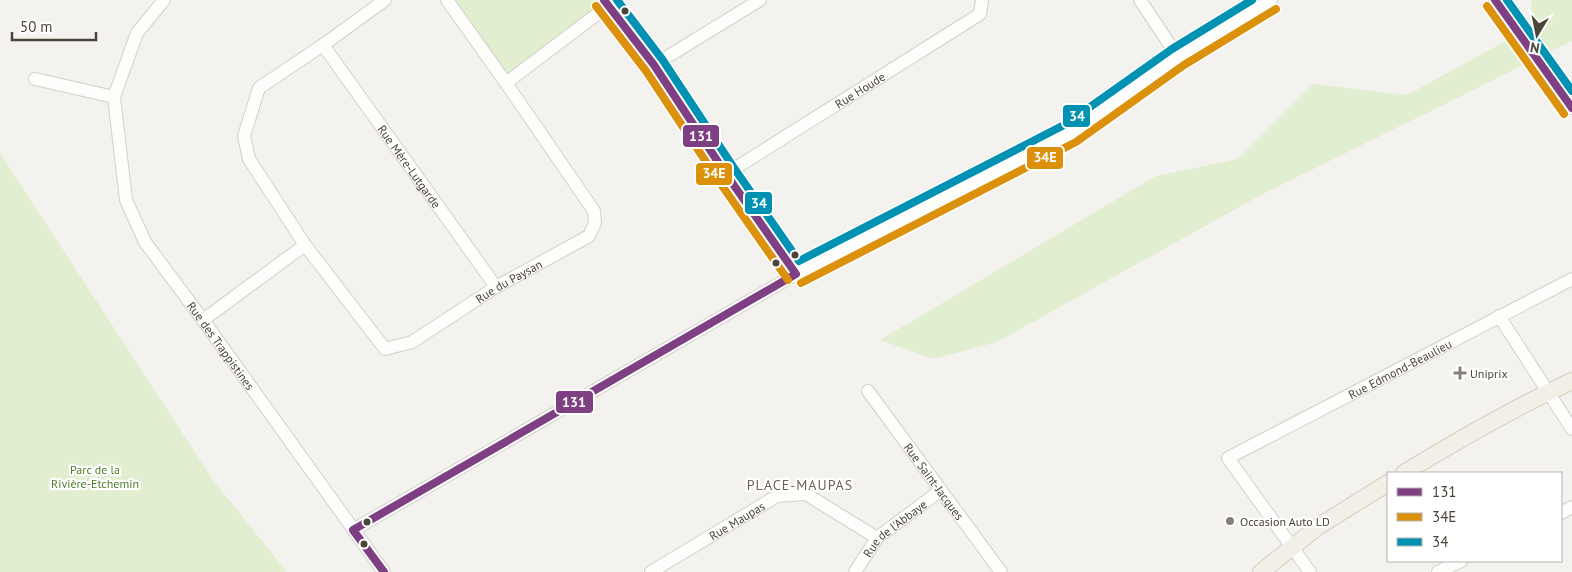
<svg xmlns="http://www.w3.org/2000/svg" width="1572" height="572" font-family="'PT Sans',sans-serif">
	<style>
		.green { fill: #e1eecf }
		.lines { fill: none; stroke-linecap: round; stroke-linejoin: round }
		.minor-casing { stroke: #d2d0cb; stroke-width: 14 }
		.major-casing { stroke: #d6cebb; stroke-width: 18 }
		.minor { stroke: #fdfdfc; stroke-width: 12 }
		.major { stroke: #f2efe6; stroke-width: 16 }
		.bus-1-casing { stroke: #fff; stroke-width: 11 }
		.bus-2-casing { stroke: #fff; stroke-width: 11 }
		.bus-3-casing { stroke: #fff; stroke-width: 11 }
		.bus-1 { stroke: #7e4082; stroke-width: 8 }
		.bus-2 { stroke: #db910b; stroke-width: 8 }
		.bus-3 { stroke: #0091b3; stroke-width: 8 }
		.bus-dot { fill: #4b4439; stroke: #fff; stroke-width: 2 }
		.poi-dot { fill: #868178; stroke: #fff; stroke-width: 2 }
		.labels { text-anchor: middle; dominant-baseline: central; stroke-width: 4.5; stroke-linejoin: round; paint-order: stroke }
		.street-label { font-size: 12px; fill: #4b4439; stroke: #fff }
		.poi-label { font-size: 12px; fill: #4b4439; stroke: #fff; text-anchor: start }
		.park-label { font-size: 12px; fill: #4a7f2a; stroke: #fff }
		.neighbourhood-label { font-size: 14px; letter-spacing: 1px; fill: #6e6250; stroke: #fff }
		.line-badge { stroke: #fff; stroke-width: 2 }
		.badge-label { font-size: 14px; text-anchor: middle; font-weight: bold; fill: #fff }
	</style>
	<rect width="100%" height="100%" fill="#f4f2ee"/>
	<!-- green -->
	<path class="green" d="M 447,0 L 604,0 L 608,6 L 506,83 Z
		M 1532,0 L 1572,0 L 1572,41 L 1259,196 L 997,342 L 933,359 L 880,340 L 1156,176 L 1238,159 L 1313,84 L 1407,95 L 1528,29 Z
		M 0,153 L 213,480 L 287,572 L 0,572 Z"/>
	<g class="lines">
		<defs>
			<g id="minor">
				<path id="s1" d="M 164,0 L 137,33 L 114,97 L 126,200 L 145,242 L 203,320 L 384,572"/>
				<path d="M 447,0 L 506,83 L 608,6"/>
				<path d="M 604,0 L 654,65 L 726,174 L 796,274"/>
				<path d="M 1140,0 L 1178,57"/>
				<path d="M 1495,0 L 1572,108"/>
				<path id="s2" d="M 323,45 L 496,287"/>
				<path d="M 654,65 L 760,0"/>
				<path d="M 35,79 L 114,97"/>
				<path id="s3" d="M 726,174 L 980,14 L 982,0"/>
				<path d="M 305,245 L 249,159 L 244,136 L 259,88 L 323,45 L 385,0"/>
				<path d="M 1499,316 L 1572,429"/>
				<path id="s4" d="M 203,320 L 305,245 L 385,349 L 412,342 L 496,287 L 589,236 L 595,223 L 594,211 L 506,83"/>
				<path id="s5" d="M 868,391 L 1001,572"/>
				<path d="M 1561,513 L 1572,507"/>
				<path d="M 353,530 L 796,274 L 1071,133 L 1178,57 L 1271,0"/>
				<path id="s6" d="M 651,572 L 777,496 L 806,494 L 877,538"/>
				<path id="s7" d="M 855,572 L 877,538 L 941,490"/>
				<path id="s8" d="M 1310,572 L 1228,458 L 1572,279"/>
				<path d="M 1438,572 L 1461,561"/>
			</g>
			<path id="major" d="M 1404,473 C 1458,440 1514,408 1572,381
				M 1261,572 L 1319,526 L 1388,483"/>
		</defs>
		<!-- minor casing -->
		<use href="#minor" class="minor-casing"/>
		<!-- major casing -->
		<use href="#major" class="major-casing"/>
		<!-- minor -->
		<use href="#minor" class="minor"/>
		<!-- major -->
		<use href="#major" class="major"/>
		<defs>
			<path id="bus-1" d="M 604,0 L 654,65 L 726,174 L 796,274
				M 1495,0 L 1572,108
				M 353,530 L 796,274
				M 353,530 L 384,572"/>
			<path id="bus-2" d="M 596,6 L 646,71 L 718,180 L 788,280
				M 1487,6 L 1564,114
				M 801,283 L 1076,142 L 1184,65 L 1276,9"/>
			<path id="bus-3" d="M 617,0 L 662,59 L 734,168 L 799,261 L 1066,124 L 1172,49 L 1252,0
				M 1507,0 L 1572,91"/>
		</defs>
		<!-- bus-1 casing -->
		<use href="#bus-1" class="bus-1-casing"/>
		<!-- bus-2 casing -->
		<use href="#bus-2" class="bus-2-casing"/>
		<!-- bus-3 casing -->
		<use href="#bus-3" class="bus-3-casing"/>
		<!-- bus-1 -->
		<use href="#bus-1" class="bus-1"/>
		<!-- bus-2 -->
		<use href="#bus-2" class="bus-2"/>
		<!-- bus-3 -->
		<use href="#bus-3" class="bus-3"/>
	</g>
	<!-- markers -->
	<g class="bus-dot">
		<circle cx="625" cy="11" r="4.5"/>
		<circle cx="795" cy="255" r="4.5"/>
		<circle cx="776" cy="263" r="4.5"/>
		<circle cx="367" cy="522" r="4.5"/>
		<circle cx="364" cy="544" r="4.5"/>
	</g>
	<g class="poi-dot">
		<path d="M1457.5 365.5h5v5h5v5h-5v5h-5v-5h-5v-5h5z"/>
		<circle cx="1230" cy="521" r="5"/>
	</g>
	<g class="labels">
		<!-- street labels -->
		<g class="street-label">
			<text stroke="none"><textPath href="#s3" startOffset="158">Rue Houde</textPath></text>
			<text stroke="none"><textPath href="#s2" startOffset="149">Rue Mère-Lutgarde</textPath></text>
			<text stroke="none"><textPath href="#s4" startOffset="400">Rue du Paysan</textPath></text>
			<text stroke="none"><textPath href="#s1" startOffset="389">Rue des Trappistines</textPath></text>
			<text stroke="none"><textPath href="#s8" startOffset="334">Rue Edmond-Beaulieu</textPath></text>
			<text stroke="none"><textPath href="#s5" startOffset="112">Rue Saint-Jacques</textPath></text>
			<text stroke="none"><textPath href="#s6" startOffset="100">Rue Maupas</textPath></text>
			<text stroke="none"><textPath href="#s7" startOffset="60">Rue de l'Abbaye</textPath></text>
		</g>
		<!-- poi labels -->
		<g class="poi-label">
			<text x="1470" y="373">Uniprix</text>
			<text x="1240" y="521">Occasion Auto LD</text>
		</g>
		<!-- park labels -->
		<g class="park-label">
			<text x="95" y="469">Parc de la<tspan x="95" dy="14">Rivière-Etchemin</tspan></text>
		</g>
		<!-- neighbourhood labels -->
		<g class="neighbourhood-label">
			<text x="800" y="485">PLACE-MAUPAS</text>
		</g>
	</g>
	<g class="line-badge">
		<rect x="1062" y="104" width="29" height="24" rx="5" fill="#0091b3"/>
		<rect x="682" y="124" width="38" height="24" rx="5" fill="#7e4082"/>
		<rect x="1026" y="146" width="38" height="24" rx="5" fill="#db910b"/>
		<rect x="695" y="162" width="38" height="24" rx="5" fill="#db910b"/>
		<rect x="744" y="191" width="29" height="24" rx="5" fill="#0091b3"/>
		<rect x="555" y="390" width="39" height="24" rx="5" fill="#7e4082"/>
	</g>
	<g class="badge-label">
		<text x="1077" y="121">34</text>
		<text x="701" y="141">131</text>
		<text x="1045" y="162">34E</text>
		<text x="714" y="178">34E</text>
		<text x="759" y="208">34</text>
		<text x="574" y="407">131</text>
	</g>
	<!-- legend -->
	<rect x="1387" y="472" width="175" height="90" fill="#ffffff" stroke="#b7b4b0"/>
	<rect x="1397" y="488" width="25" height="8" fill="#7e4082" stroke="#b7b4b0"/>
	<text x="1432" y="497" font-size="15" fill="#4b4439">131</text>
	<rect x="1397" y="513" width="25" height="8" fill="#db910b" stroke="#b7b4b0"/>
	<text x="1432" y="522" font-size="15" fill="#4b4439">34E</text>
	<rect x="1397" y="538" width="25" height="8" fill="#0091b3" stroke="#b7b4b0"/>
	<text x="1432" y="547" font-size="15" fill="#4b4439">34</text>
	<!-- north arrow -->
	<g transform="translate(1537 35) rotate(190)" stroke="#ffffff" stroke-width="4" paint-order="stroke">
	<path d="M0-4L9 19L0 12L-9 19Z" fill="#4b4439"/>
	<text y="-8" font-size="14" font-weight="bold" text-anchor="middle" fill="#4b4439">N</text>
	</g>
	<!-- scale -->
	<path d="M12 32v8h84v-8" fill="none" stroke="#4b4439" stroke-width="2.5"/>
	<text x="20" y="32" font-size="15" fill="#4b4439" stroke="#ffffff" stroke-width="4" paint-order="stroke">50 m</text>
</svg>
